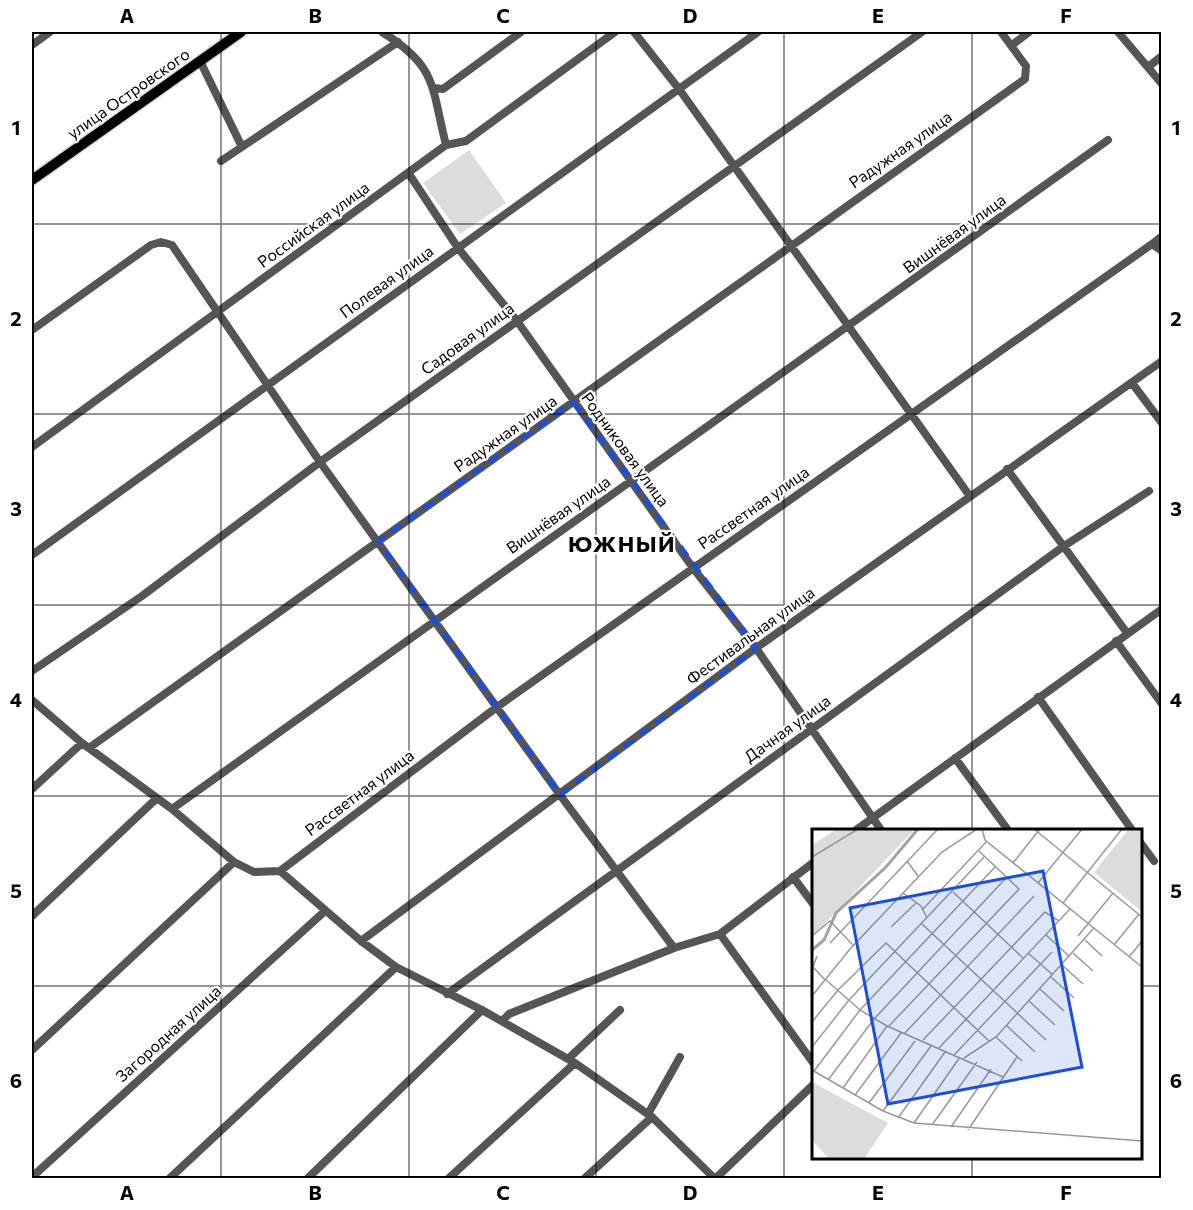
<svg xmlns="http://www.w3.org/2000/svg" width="1193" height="1210" font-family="Commissioner,sans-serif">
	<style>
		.green { fill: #dcdcdc }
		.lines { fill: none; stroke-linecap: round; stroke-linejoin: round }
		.major-casing { stroke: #dbdbdb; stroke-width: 13 }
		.minor { stroke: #555; stroke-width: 8 }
		.major { stroke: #000; stroke-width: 10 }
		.marked { fill: none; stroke: #1d4ed8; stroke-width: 4.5; stroke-dasharray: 12 8; stroke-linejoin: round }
		.grid { fill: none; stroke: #000; stroke-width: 1.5; stroke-opacity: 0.55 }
		.labels { text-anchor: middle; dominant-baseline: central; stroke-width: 4.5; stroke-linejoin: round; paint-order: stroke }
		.street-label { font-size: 16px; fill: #000; stroke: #fff }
		.district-label { font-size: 22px; font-weight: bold; letter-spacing: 1.5px; fill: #000; stroke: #fff }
		.inset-river { fill: none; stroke: #a3a3a3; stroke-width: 3 }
		.inset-road { fill: none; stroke: #999; stroke-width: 1.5 }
		.view { fill: #1d4ed8; fill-opacity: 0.15; stroke: #1d4ed8; stroke-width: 3 }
		.inset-edge { fill: none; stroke: #000; stroke-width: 3 }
		.neatline { fill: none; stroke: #000; stroke-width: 2 }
		.grid-label { font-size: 20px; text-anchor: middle; font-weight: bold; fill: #000 }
	</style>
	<rect width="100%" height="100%" fill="#fff"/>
	<!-- green -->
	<path class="green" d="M 469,150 L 506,203 L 460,234 L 423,183 Z"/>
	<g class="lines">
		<defs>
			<path id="major" d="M 32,180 L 241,32"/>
		</defs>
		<!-- major casing -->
		<use href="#major" class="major-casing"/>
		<!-- minor -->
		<path class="minor" d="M 382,32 C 438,67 431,86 446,145
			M 634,32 L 679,89 L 969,495
			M 1118,32 L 1162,84
			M 32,45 L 50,32
			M 1012,45 L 1029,32
			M 200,61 L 242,147
			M 1148,67 L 1162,56
			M 434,88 L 443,89 L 521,32
			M 221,161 L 398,42
			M 409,174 L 458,248 L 517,321 L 693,568 L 756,648 L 881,830
			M 1152,244 L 1162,236
			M 32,330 L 151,245 L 161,242 L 172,245 L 320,462 L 560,795 L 674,948
			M 1132,383 L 1162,423
			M 32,447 L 446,145 L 466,141 L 615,32
			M 1007,469 L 1127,633
			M 32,555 L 758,32
			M 1116,641 L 1162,704
			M 32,671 L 142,596 L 320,462 L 922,32
			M 1038,697 L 1132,830
			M 32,700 L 82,743 L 172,809 L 234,862 L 254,872 L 280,871 L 361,941 L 396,967 L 482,1010 L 575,1063 L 652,1117 L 714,1178
			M 89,748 L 1025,79 L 1026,66 L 1001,32
			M 955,758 L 1008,830
			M 32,789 L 82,743
			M 172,809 L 1108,140
			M 856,830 L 1162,609
			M 1140,842 L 1154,861
			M 280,871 L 497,707 L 1152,244 L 1162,251
			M 793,877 L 814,905
			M 32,916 L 157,798
			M 720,934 L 814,1064
			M 361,941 L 756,648 L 1162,361
			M 447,994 L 1064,546 L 1149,491
			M 502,1021 L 509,1014 L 674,948 L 720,934 L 814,862
			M 32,1050 L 234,862
			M 568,1059 L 620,1010
			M 648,1114 L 680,1057
			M 32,1177 L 325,911
			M 170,1178 L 396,967
			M 308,1178 L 482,1010
			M 449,1178 L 575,1063
			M 585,1178 L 652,1117
			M 716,1178 L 814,1084"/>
		<!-- major -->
		<use href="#major" class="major"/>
	</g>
	<!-- marked area -->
	<path class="marked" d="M 573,402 L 756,648 L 560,795 L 378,541 Z"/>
	<!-- grid -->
	<path class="grid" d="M 221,32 L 221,1178M 409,32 L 409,1178M 596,32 L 596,1178M 784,32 L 784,1178M 972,32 L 972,830M 32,224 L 1162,224M 32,414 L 1162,414M 32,605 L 1162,605M 32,796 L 1162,796M 32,986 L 814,986M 1140,986 L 1162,986M 972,1158 L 972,1178"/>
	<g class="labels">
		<!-- street labels -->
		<g class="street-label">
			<text transform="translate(128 93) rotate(-35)">улица Островского</text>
			<text transform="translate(900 149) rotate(-35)">Радужная улица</text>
			<text transform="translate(313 224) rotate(-36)">Российская улица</text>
			<text transform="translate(954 233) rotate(-36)">Вишнёвая улица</text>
			<text transform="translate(386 281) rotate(-36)">Полевая улица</text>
			<text transform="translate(467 338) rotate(-36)">Садовая улица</text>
			<text transform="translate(505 433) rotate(-35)">Радужная улица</text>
			<text transform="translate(626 449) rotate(54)">Родниковая улица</text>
			<text transform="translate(753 507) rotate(-35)">Рассветная улица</text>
			<text transform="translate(558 514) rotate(-35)">Вишнёвая улица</text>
			<text transform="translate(750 635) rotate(-36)">Фестивальная улица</text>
			<text transform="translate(787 728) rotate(-36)">Дачная улица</text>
			<text transform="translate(359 792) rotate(-37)">Рассветная улица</text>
			<text transform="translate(168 1033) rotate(-42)">Загородная улица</text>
		</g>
		<!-- district labels -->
		<g class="district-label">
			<text x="622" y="543">ЮЖНЫЙ</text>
		</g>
	</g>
	<!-- overview -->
	<g transform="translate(812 829)">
		<rect width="330" height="330" fill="#fff"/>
		<path d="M 25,0 L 103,0 L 0,108 L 0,16 ZM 317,0 L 330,0 L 330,83 L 282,43 ZM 0,253 L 76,294 L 52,330 L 17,330 L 0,311 Z" fill="#dcdcdc"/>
		<path class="inset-river" d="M 0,121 L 12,111 L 24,84 L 74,38 L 106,0"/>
		<path class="inset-road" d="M 170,0 L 173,11 L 330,138M 222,0 L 330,88M 0,28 L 46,0M 95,32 L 106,47M 201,34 L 228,0M 226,54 L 270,0M 141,63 L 211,129M 91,64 L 109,77 L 115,89M 251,74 L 310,0M 111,80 L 175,12M 110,95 L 234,211M 79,98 L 104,74M 234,106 L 258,128M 0,107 L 18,92 L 41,116M 266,107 L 301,64M 273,111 L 290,127M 18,114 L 126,0M 302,116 L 327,85M 216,124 L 241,146M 261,124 L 281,142M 5,127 L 1,138 L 13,151M 317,128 L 330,112M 250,136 L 271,155M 239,148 L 262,169M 13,150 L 48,181 L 75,197 L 191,248M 228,160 L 252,182M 0,167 L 38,120 L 130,23 L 165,0M 217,172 L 243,196M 0,193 L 26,161 L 74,114 L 177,212M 194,196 L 223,223M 76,198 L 207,60 L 167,22M 92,205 L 222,67M 184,208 L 210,232M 111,211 L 233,83 L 247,92M 0,218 L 37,171 L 172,28M 126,220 L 258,80M 142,226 L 240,123M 152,229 L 184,208 L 282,99M 0,241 L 71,282 L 102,294 L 330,312M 2,242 L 48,181 L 184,37M 16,251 L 62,190 L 195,48M 31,259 L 75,197M 43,266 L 89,204M 57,274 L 103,212M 71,282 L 119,217M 86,289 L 133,223M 102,294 L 148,228M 120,296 L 165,233M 139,298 L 179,240M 156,301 L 205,228"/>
		<path class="view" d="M 231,42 L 270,238 L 76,275 L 38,79 Z"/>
		<rect width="330" height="330" class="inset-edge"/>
	</g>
	<!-- border -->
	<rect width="1193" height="1210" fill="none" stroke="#ffffff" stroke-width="66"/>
	<rect x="33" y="33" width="1127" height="1144" class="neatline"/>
	<g class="grid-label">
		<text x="127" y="23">A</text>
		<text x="315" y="23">B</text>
		<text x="503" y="23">C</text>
		<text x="690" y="23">D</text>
		<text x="878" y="23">E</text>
		<text x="1066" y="23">F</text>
		<text x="16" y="135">1</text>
		<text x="1176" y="135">1</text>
		<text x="16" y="326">2</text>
		<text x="1176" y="326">2</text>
		<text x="16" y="516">3</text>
		<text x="1176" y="516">3</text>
		<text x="16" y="707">4</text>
		<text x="1176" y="707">4</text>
		<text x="16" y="898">5</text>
		<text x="1176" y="898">5</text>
		<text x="16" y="1088">6</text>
		<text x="1176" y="1088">6</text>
		<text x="127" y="1200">A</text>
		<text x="315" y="1200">B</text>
		<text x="503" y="1200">C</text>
		<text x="690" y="1200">D</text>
		<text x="878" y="1200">E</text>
		<text x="1066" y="1200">F</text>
	</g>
</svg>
